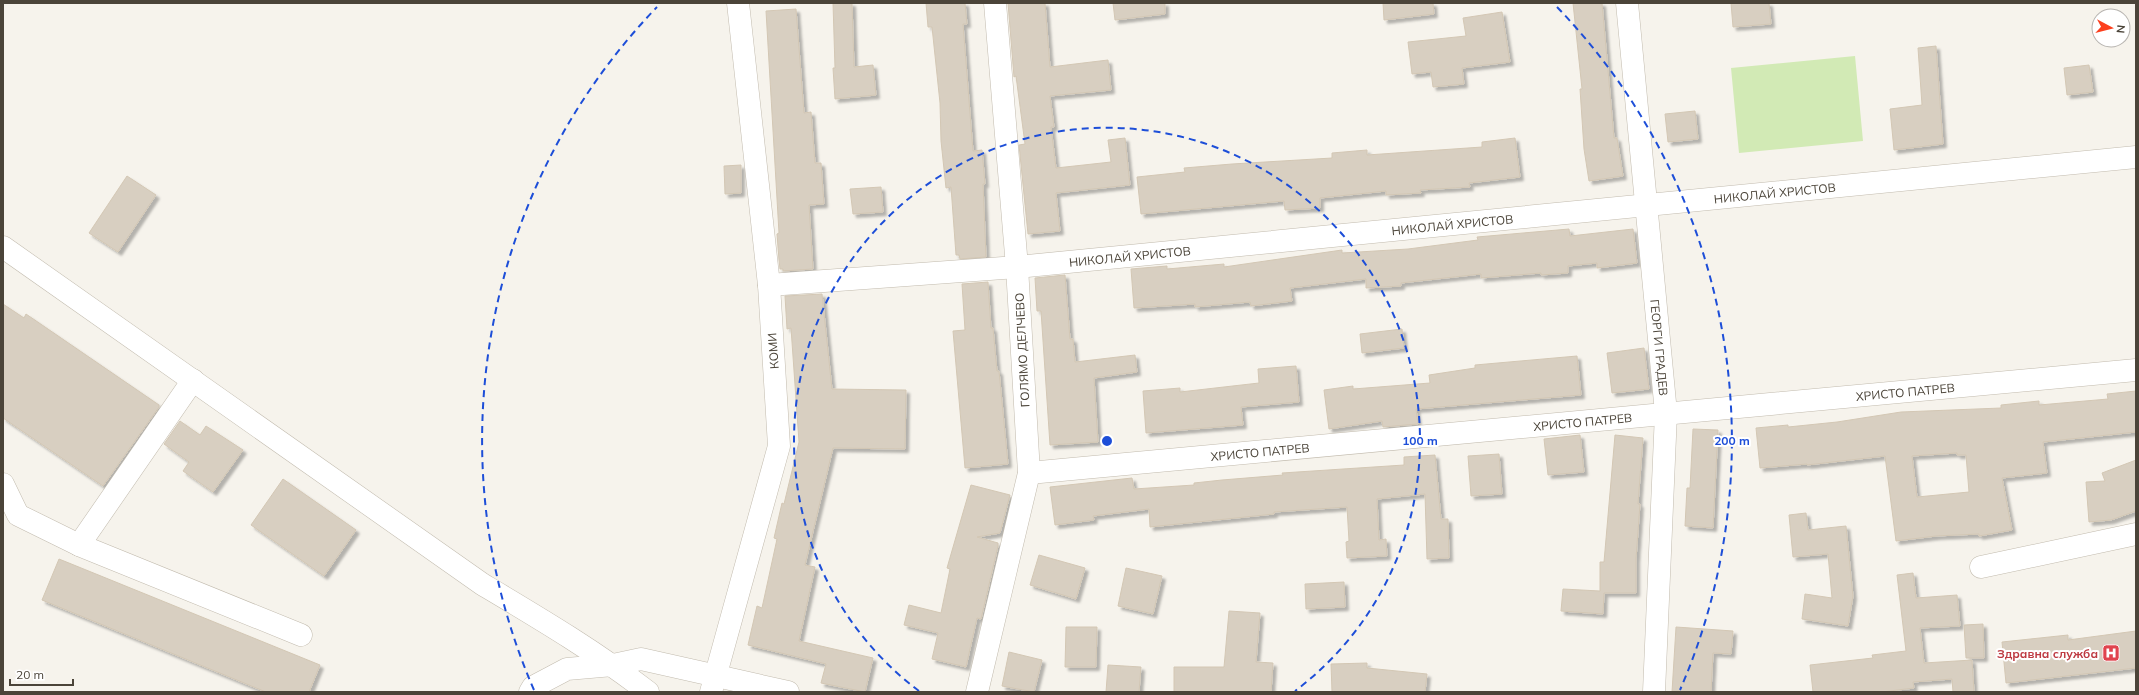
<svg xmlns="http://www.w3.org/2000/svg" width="2139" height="695" font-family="Mulish,sans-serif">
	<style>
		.green { fill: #d2eab5 }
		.building { fill: #d8cfc1; stroke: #d3c7b4; fill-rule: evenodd; filter: url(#shadow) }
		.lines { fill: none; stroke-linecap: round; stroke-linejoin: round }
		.minor-casing { stroke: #c2bbae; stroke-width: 23 }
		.minor { stroke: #fff; stroke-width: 22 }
		.ring { fill: none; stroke: #1d4ed8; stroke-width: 2; stroke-dasharray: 7 5 }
		.labels { text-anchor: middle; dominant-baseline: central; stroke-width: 4; stroke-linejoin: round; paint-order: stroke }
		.street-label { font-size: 12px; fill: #4b4439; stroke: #fff }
		.health-label { font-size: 12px; font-weight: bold; fill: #be3a42; stroke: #fff; text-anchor: end }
		.centre { fill: #1d4ed8; stroke: #fff; stroke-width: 2 }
		.ring-label { font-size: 12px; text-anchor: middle; font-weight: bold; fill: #1d4ed8; stroke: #fff; stroke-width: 4; stroke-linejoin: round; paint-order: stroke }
	</style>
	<defs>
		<filter id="shadow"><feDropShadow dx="3.5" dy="3.5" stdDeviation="1" flood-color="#0004"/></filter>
	</defs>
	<rect width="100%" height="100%" fill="#f6f3ec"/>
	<!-- green -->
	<path class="green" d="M 1855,56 L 1863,141 L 1739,153 L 1731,68 Z"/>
	<!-- building -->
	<path class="building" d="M 833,3 L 852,3 L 854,67 L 873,65 L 876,95 L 835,99 L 833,68 L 835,68 Z
		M 926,3 L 965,3 L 967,24 L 963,24 L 973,151 L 982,150 L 985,184 L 983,184 L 986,257 L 960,259 L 959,255 L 956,255 L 951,187 L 946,188 L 941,141 L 940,103 L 932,27 L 928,27 Z
		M 1008,3 L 1045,3 L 1050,67 L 1108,60 L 1111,90 L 1050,96 L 1054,127 L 1051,127 L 1056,168 L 1111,162 L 1108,140 L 1125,138 L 1130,185 L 1056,193 L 1060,231 L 1028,234 L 1019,145 L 1025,144 L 1016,76 L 1014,77 Z
		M 1113,3 L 1165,3 L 1165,14 L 1115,20 Z
		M 1383,3 L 1433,3 L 1434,14 L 1384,20 Z
		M 1573,3 L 1602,3 L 1614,138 L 1617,138 L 1623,176 L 1589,181 L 1584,149 L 1580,89 L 1582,89 Z
		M 1731,3 L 1769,3 L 1771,24 L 1733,27 Z
		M 796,9 L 804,113 L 811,112 L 815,163 L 821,163 L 824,204 L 809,205 L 813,269 L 783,271 L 783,269 L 780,269 L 779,260 L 777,234 L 779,233 L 766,11 Z
		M 1502,12 L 1510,62 L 1462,68 L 1464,84 L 1433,87 L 1431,72 L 1412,74 L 1408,42 L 1466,36 L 1463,18 Z
		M 1936,46 L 1943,144 L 1894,150 L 1890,109 L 1922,105 L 1918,48 Z
		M 2089,65 L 2093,92 L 2067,95 L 2064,68 Z
		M 1695,111 L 1698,139 L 1668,142 L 1665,114 Z
		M 1515,138 L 1520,177 L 1469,183 L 1470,187 L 1420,190 L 1421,193 L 1386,195 L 1386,191 L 1320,198 L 1320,208 L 1285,210 L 1284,201 L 1141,214 L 1137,177 L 1185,172 L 1184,168 L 1232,164 L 1332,158 L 1332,153 L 1367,150 L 1367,155 L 1482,147 L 1482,142 Z
		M 741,165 L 741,193 L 725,194 L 724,166 Z
		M 127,176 L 156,195 L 118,252 L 89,233 Z
		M 881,187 L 883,212 L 853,214 L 850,189 Z
		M 1569,229 L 1570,236 L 1633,229 L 1637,263 L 1597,268 L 1597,263 L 1568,266 L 1568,273 L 1541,275 L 1541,273 L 1481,278 L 1481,274 L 1401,283 L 1401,286 L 1366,288 L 1366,279 L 1290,288 L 1292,301 L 1251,306 L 1250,302 L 1195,307 L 1195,304 L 1134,308 L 1131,269 L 1167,266 L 1167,269 L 1224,264 L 1224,267 L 1342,250 L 1342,253 L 1408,249 L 1478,240 L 1477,237 Z
		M 1065,275 L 1070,339 L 1073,339 L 1075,362 L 1135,355 L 1137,372 L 1094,378 L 1098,442 L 1050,445 L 1041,311 L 1037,311 L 1035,278 Z
		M 988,282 L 991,328 L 993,328 L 997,371 L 999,371 L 1008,464 L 965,468 L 953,331 L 965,330 L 962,284 Z
		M 822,294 L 832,389 L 906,390 L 905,449 L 833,448 L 805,565 L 815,567 L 799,641 L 873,658 L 865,692 L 821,683 L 826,664 L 748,645 L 757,606 L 762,608 L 777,539 L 774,538 L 782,503 L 784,504 L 799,442 L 791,328 L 787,329 L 785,296 Z
		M 3,304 L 24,318 L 26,314 L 159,405 L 159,407 L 103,486 L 3,418 Z
		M 1402,329 L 1404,348 L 1362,353 L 1360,334 Z
		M 1644,348 L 1649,389 L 1612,393 L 1607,353 Z
		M 1577,356 L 1581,395 L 1416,409 L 1418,424 L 1383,427 L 1382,421 L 1329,429 L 1324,390 L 1353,386 L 1353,389 L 1430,383 L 1429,375 L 1475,368 L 1475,365 Z
		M 1296,366 L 1299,402 L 1241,407 L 1243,425 L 1146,433 L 1143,391 L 1180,388 L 1180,392 L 1259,383 L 1258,369 Z
		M 2136,391 L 2136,432 L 2043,442 L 2047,473 L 2002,478 L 2012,530 L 1979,536 L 1979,534 L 1936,536 L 1896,541 L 1885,456 L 1807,465 L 1807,464 L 1760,468 L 1756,428 L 1788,425 L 1788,427 L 1837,422 L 1901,412 L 2001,408 L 2001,405 L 2039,401 L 2039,405 L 2108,399 L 2107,394 ZM 1957,453 L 1957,455 L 1966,455 L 1969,492 L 1917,497 L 1912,456 Z
		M 180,421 L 200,435 L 206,426 L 243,450 L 213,492 L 183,471 L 189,462 L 164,444 Z
		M 1693,429 L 1718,430 L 1713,528 L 1685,526 L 1687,488 L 1690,488 Z
		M 1580,435 L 1584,472 L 1548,475 L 1544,439 Z
		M 1615,435 L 1643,438 L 1638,504 L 1640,504 L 1636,559 L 1636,593 L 1604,593 L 1603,614 L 1561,611 L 1563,589 L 1600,591 L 1600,562 L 1604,562 Z
		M 1499,454 L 1502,494 L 1471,496 L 1468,456 Z
		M 1435,455 L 1441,519 L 1448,519 L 1449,558 L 1427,559 L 1425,494 L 1377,499 L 1379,540 L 1386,539 L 1387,556 L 1347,558 L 1346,542 L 1349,541 L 1347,507 L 1274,512 L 1274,514 L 1150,527 L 1149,509 L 1093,516 L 1094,520 L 1055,525 L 1050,487 L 1132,478 L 1134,489 L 1194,485 L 1194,483 L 1222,480 L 1283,475 L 1282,473 L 1404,465 L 1404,457 Z
		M 2136,460 L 2136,511 L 2111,520 L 2089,522 L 2086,482 L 2105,481 L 2102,473 Z
		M 283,479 L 356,530 L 324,576 L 251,525 Z
		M 971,485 L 1010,495 L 1000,533 L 977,537 L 998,543 L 998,546 L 981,619 L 977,618 L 966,667 L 932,659 L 938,633 L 904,625 L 909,605 L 941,613 L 950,569 L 947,568 Z
		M 1806,513 L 1808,530 L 1846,526 L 1853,596 L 1848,626 L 1802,619 L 1805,594 L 1832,598 L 1828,554 L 1793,557 L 1789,515 Z
		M 1039,555 L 1085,568 L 1076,599 L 1030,585 Z
		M 59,559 L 320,665 L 309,692 L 266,692 L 42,600 Z
		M 1126,568 L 1162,576 L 1153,614 L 1118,606 Z
		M 1913,573 L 1916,598 L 1957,595 L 1960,626 L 1920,628 L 1924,663 L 1972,660 L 1974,692 L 1953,692 L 1952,679 L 1913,682 L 1914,688 L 1882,692 L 1813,692 L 1810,665 L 1873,658 L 1872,655 L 1906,651 L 1897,575 Z
		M 1344,582 L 1345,607 L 1306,609 L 1305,584 Z
		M 1229,611 L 1260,613 L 1256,662 L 1273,663 L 1271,692 L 1174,692 L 1174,667 L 1224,667 Z
		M 1983,624 L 1984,658 L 1966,658 L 1964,625 Z
		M 1066,627 L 1097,627 L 1096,667 L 1065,667 Z
		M 1676,627 L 1733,631 L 1731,654 L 1713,653 L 1711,692 L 1672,692 Z
		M 2136,631 L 2136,668 L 2006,683 L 2002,642 L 2068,635 L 2068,640 Z
		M 1009,652 L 1042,660 L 1034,692 L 1002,686 Z
		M 1367,663 L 1367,668 L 1427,674 L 1425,692 L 1332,692 L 1331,664 Z
		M 1108,665 L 1141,667 L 1139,692 L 1106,692 Z"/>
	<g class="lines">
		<defs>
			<g id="minor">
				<path id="s1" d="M 1627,3 L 1666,413 L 1654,692"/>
				<path d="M 3,247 L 482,584 C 539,618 595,651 648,692"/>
				<path id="s2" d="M 769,285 L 1017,267 L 2136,157"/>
				<path id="s3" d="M 1029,473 L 2136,370"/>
				<path d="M 3,484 L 18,515 L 79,545 L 301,635"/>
				<path d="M 79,545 L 193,380"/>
				<path d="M 1981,567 L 2136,534"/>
				<path d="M 530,692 L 533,687 L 567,669 L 613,665 L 641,659 L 788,692"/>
				<path d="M 711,692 L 779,446 L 769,285 L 738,3"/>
				<path d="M 977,692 L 1029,473 L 1017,267 L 995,3"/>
			</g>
		</defs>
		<!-- minor casing -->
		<use href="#minor" class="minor-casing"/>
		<!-- minor -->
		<use href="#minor" class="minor"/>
	</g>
	<!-- distance rings -->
	<g class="ring">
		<path d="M919 691A313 313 0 1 1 1295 691"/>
		<path d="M534 690A625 625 0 0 1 657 7M1557 7A625 625 0 0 1 1680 690"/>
	</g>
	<!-- icons -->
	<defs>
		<symbol id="hospital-square" viewBox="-11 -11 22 22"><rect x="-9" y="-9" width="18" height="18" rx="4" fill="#e0444e" stroke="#fff"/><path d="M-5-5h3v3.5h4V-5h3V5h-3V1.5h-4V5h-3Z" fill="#fff"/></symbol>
	</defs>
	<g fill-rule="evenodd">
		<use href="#hospital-square" x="2101" y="643" width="20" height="20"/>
	</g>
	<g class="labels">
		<!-- street labels -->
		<g class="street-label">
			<text stroke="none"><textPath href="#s2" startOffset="1010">НИКОЛАЙ ХРИСТОВ</textPath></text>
			<text stroke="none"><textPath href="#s2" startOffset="686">НИКОЛАЙ ХРИСТОВ</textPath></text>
			<text stroke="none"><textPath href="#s2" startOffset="362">НИКОЛАЙ ХРИСТОВ</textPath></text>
			<text stroke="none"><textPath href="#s1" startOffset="346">ГЕОРГИ ГРАДЕВ</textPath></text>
			<text transform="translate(1022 350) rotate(-93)">ГОЛЯМО ДЕЛЧЕВО</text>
			<text transform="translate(773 351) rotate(-94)">КОМИ</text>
			<text stroke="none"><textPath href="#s3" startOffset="880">ХРИСТО ПАТРЕВ</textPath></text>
			<text stroke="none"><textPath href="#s3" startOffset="556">ХРИСТО ПАТРЕВ</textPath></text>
			<text stroke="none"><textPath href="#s3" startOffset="232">ХРИСТО ПАТРЕВ</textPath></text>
		</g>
		<!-- health labels -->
		<g class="health-label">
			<text x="2098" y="653">Здравна служба</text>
		</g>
	</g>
	<circle cx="1107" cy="441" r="6" class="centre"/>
	<g class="ring-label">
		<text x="1420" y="445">100 m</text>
		<text x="1732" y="445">200 m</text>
	</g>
	<!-- border -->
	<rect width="2139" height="695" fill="none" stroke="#4b4439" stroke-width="8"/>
	<!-- north arrow -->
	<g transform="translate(2111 28) rotate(97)"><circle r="19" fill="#ffffff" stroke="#b7b4b0"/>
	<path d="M0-3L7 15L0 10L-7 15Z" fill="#fc3f1d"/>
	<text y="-6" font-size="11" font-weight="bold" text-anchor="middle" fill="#4b4439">N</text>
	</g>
	<!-- scale -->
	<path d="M10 679v6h63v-6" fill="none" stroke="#4b4439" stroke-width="2"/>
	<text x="16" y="679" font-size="12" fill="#4b4439" stroke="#ffffff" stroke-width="3" paint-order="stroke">20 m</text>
</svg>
